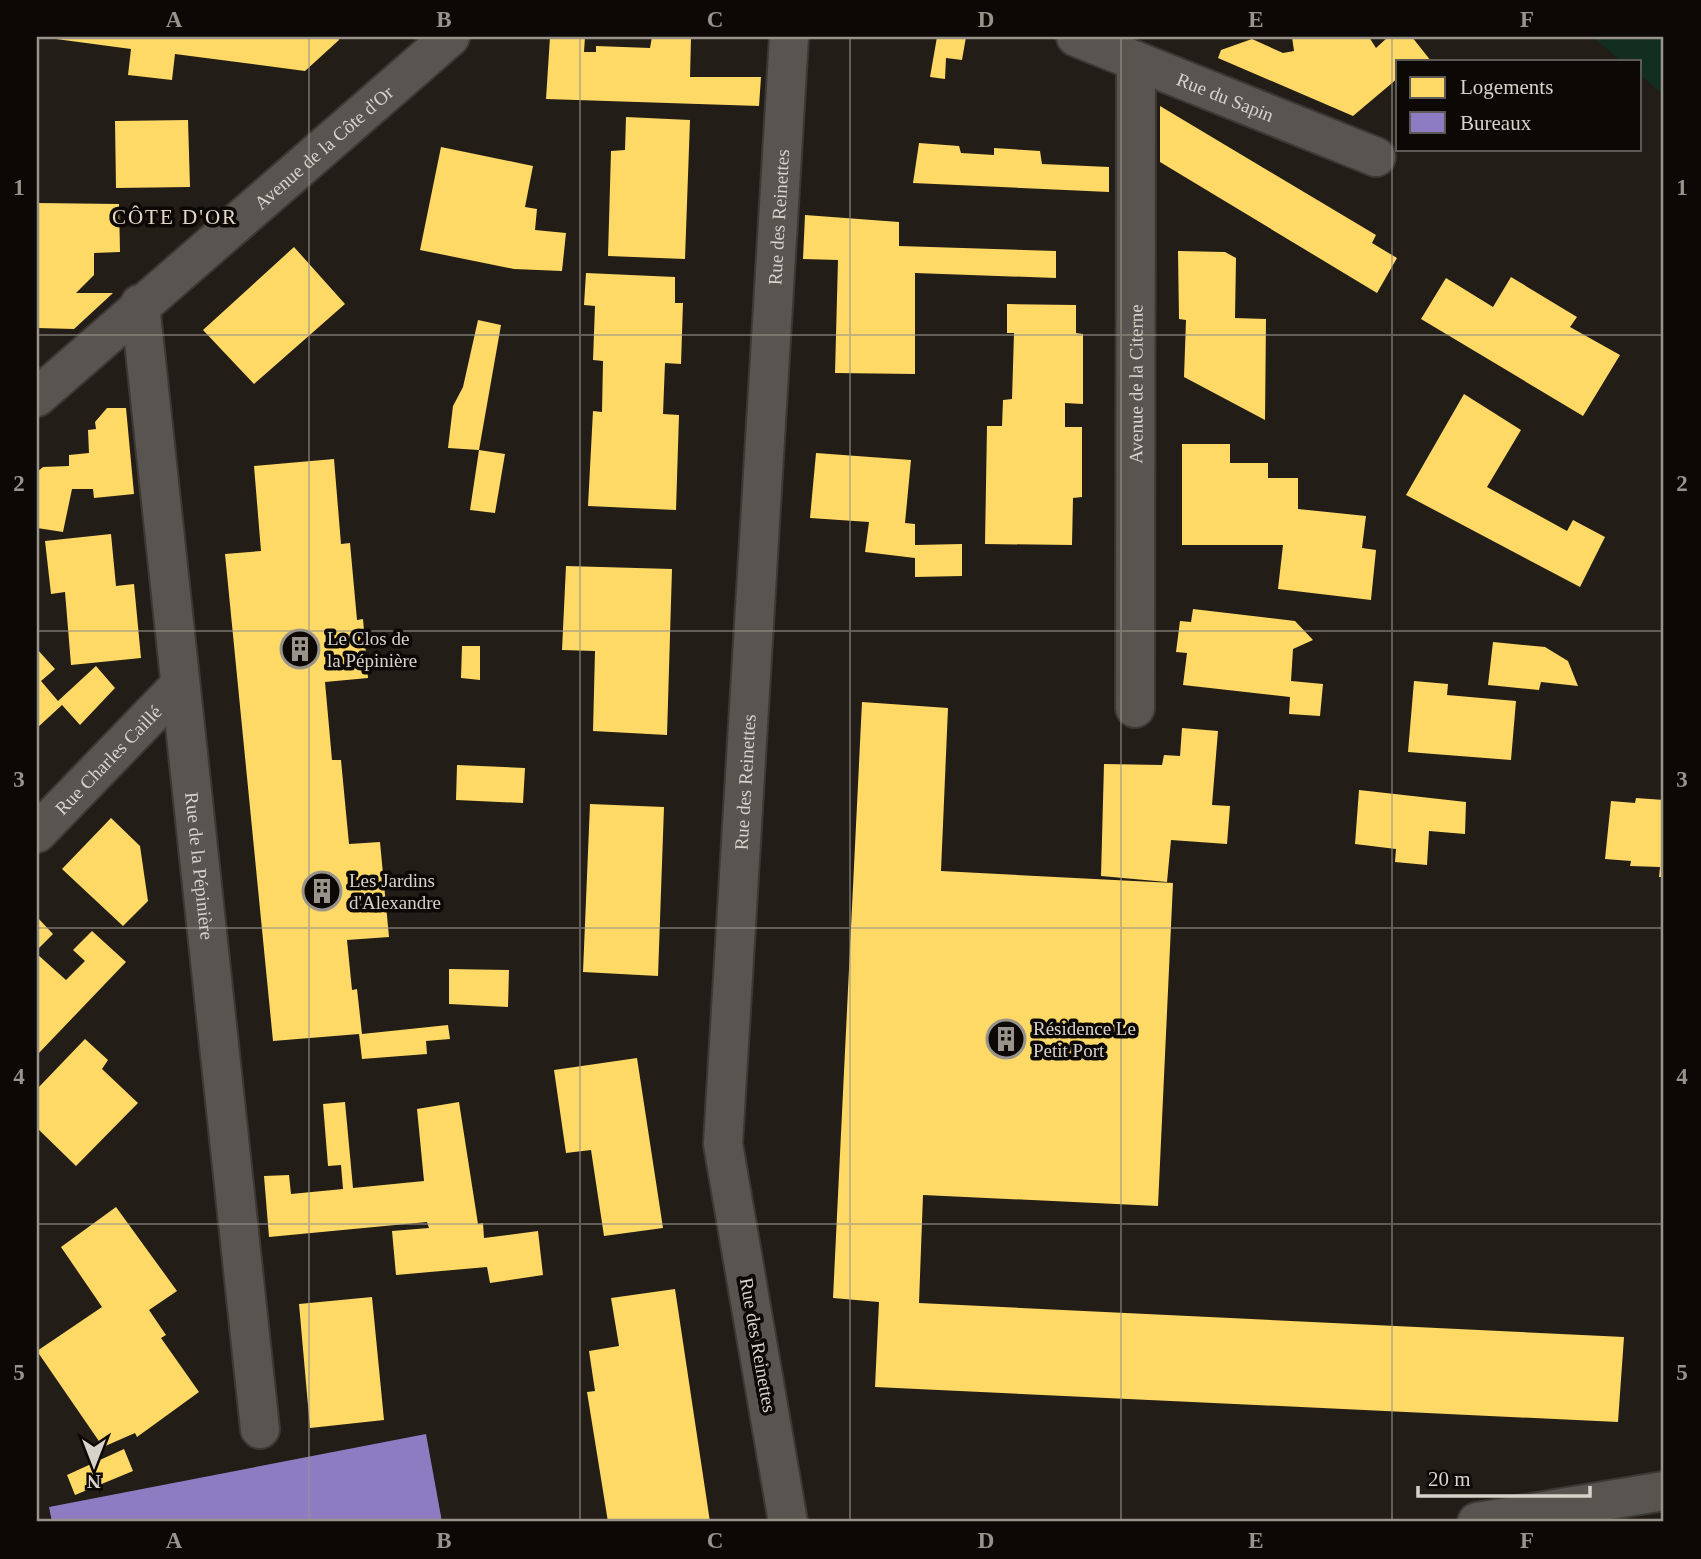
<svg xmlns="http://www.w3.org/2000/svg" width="1701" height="1559" font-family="Georgia,serif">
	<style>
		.green { fill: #122e21 }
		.homes { fill: #ffd966 }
		.offices { fill: #8e7cc3 }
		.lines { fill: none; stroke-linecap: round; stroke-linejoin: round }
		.street-casing { stroke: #3c3833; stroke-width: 42 }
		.street { stroke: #58544f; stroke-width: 38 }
		.grid { fill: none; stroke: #98938b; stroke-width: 2; stroke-opacity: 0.55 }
		.labels { text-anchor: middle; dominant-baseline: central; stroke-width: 7; stroke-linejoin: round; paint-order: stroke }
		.street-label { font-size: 19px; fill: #d7d2ca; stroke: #0c0805 }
		.poi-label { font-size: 19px; fill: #d7d2ca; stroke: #0c0805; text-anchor: start }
		.neighbourhood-label { font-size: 21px; letter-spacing: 2px; fill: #e3d8c8; stroke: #0c0805 }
		.neatline { fill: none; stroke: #98938b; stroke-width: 2.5 }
		.grid-label { font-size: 23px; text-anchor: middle; font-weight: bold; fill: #98938b }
	</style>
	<rect width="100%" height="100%" fill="#221d16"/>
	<!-- green -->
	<path class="green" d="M 1592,37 L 1664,37 L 1664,95 L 1640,75 L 1640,61 L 1622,61 Z"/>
	<!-- homes -->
	<path class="homes" d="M 41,37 L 338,37 L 339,40 L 305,71 L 175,54 L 172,80 L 128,75 L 131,49 Z
		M 550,37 L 585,37 L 584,52 L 596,52 L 596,46 L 650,48 L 652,37 L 691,38 L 690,77 L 761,77 L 759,106 L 546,99 Z
		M 937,37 L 966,37 L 962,60 L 946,58 L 945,79 L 930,77 Z
		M 1292,37 L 1369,37 L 1376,48 L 1388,37 L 1412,37 L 1431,61 L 1398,61 L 1398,78 L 1353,116 L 1218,58 L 1221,50 L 1252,39 L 1283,53 L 1294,51 Z
		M 1160,106 L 1376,235 L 1372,243 L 1397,258 L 1377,293 L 1160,162 Z
		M 626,117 L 690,120 L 685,259 L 608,256 L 611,151 L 625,150 Z
		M 188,120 L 190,187 L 116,188 L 115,121 Z
		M 919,143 L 959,146 L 961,153 L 994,155 L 994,148 L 1040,151 L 1042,164 L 1109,167 L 1109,192 L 913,183 Z
		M 441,147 L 533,166 L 525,207 L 537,209 L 535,230 L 566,233 L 562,271 L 514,269 L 420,250 Z
		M 37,203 L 119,204 L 120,252 L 94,253 L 94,275 L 76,293 L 113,293 L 74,329 L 37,328 Z
		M 805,215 L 899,222 L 899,246 L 1056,251 L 1056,278 L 915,273 L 915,374 L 835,373 L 838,260 L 803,259 Z
		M 294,247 L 345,304 L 254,384 L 203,330 Z
		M 1178,251 L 1225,252 L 1236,258 L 1235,318 L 1266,319 L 1265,420 L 1184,377 L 1186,320 L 1179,319 Z
		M 586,273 L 675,277 L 675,303 L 683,303 L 681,364 L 665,363 L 663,414 L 679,415 L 676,510 L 588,506 L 593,411 L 602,412 L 603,361 L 593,360 L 595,306 L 584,305 Z
		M 1511,277 L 1577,317 L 1570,327 L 1620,355 L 1583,416 L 1421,319 L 1446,278 L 1493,307 Z
		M 1007,304 L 1076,305 L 1076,333 L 1083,334 L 1083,404 L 1065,403 L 1065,427 L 1082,427 L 1082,497 L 1073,498 L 1072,545 L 985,544 L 987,426 L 1002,426 L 1003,400 L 1012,399 L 1014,333 L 1007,333 Z
		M 478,320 L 501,325 L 479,450 L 448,448 L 453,406 L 463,387 Z
		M 1464,394 L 1521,430 L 1487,487 L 1567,531 L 1573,520 L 1605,537 L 1580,587 L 1406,495 Z
		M 107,408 L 126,408 L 134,494 L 94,498 L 93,489 L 72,489 L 63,532 L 37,528 L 37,472 L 43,467 L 69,466 L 69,455 L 89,453 L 88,430 L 96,429 L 95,422 Z
		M 1182,444 L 1230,444 L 1230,463 L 1268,463 L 1268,478 L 1298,478 L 1298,509 L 1366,516 L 1362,548 L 1376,550 L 1371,600 L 1278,589 L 1283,545 L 1182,545 Z
		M 479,450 L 505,454 L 495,513 L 470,510 Z
		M 816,453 L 911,460 L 905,523 L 915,524 L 915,545 L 962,544 L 962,576 L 915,577 L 915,558 L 865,552 L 869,522 L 810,518 Z
		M 334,459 L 341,544 L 350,543 L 357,620 L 363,619 L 368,678 L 325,682 L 332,760 L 341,760 L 349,844 L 380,842 L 389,937 L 347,940 L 352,990 L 357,989 L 362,1034 L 448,1025 L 450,1039 L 426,1041 L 427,1054 L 362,1059 L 359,1034 L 273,1041 L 225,554 L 261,551 L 254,466 Z
		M 111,534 L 116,586 L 134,584 L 141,658 L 71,665 L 65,592 L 51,594 L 45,541 Z
		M 566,566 L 672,569 L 667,735 L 593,731 L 595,651 L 562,650 Z
		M 1193,609 L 1295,621 L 1313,640 L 1293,649 L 1291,681 L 1323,684 L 1320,716 L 1289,714 L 1290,697 L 1183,685 L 1187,653 L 1176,652 L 1180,621 L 1191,622 Z
		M 1493,642 L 1545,647 L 1568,661 L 1578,686 L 1541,682 L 1539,690 L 1488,685 Z
		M 462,646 L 480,646 L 480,680 L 461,678 Z
		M 37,649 L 55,669 L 41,681 L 58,701 L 96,666 L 115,688 L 80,725 L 62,705 L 37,728 Z
		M 1414,681 L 1448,684 L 1447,695 L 1516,701 L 1511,760 L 1408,752 Z
		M 862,702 L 948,708 L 941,871 L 1173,883 L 1158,1206 L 923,1195 L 919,1303 L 1624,1337 L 1618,1422 L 875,1387 L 879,1302 L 833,1298 Z
		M 1182,728 L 1218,731 L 1212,805 L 1230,806 L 1227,844 L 1171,840 L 1167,882 L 1101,876 L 1104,764 L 1162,765 L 1164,755 L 1180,756 Z
		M 457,765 L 525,768 L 523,803 L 456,800 Z
		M 1359,790 L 1466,802 L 1465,834 L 1429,831 L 1427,865 L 1395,862 L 1396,849 L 1355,844 Z
		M 1636,798 L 1664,800 L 1664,877 L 1659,877 L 1660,867 L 1630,866 L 1631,861 L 1605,859 L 1611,801 L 1635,803 Z
		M 590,804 L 664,807 L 658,976 L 583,972 Z
		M 111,818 L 140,846 L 148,901 L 123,926 L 62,869 Z
		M 37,917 L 53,934 L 37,950 Z
		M 92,931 L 126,962 L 37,1055 L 37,954 L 66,980 L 85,961 L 73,950 Z
		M 449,969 L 509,970 L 508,1007 L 449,1004 Z
		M 85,1039 L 108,1060 L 102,1069 L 138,1103 L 76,1166 L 37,1128 L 37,1089 Z
		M 637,1058 L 663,1228 L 604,1236 L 591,1150 L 566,1153 L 554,1070 Z
		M 345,1102 L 353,1188 L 424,1181 L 417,1109 L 459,1102 L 478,1224 L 483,1223 L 484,1238 L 538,1231 L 543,1275 L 490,1283 L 487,1267 L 396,1275 L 392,1231 L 429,1228 L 427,1222 L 269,1237 L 264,1176 L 289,1175 L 291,1194 L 343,1189 L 341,1165 L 328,1166 L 323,1104 Z
		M 116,1207 L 177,1291 L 149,1310 L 166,1335 L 161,1338 L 199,1392 L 137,1437 L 135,1433 L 103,1447 L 37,1351 L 102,1307 L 61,1247 Z
		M 675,1289 L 710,1522 L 608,1522 L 587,1392 L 595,1391 L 589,1351 L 619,1346 L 611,1298 Z
		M 372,1297 L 384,1420 L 310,1428 L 299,1304 Z
		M 124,1449 L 133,1471 L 75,1495 L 67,1475 Z"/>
	<!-- offices -->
	<path class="offices" d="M 426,1434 L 442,1522 L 52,1522 L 49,1507 Z"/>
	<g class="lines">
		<defs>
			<g id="street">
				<path id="s1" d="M 1076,37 L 1376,157"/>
				<path id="s2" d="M 140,304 L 260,1429"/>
				<path id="s3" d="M 37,397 L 450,37"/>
				<path id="s4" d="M 1135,708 L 1136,61"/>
				<path id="s5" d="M 37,833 L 179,686"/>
				<path id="s6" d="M 788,1522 L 723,1144 L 789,37"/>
				<path d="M 1477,1522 L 1664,1491"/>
			</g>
		</defs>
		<!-- street casing -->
		<use href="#street" class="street-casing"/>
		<!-- street -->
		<use href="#street" class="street"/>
	</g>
	<!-- grid -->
	<path class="grid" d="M 309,37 L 309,1522M 580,37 L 580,1522M 850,37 L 850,1522M 1121,37 L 1121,1522M 1392,37 L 1392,1522M 37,335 L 1664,335M 37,631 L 1664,631M 37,928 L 1664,928M 37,1224 L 1664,1224"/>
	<!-- icons -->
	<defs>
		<symbol id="building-ring" viewBox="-11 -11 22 22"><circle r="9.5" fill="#0c0805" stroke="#98938b" stroke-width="1.5"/><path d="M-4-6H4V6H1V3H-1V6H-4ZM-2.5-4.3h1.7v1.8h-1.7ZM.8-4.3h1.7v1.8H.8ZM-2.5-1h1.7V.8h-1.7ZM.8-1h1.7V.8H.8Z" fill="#98938b"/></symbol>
	</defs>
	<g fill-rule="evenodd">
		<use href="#building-ring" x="278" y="627" width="44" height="44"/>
		<use href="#building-ring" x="300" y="869" width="44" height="44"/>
		<use href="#building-ring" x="984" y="1017" width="44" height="44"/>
	</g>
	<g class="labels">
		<!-- street labels -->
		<g class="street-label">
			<text stroke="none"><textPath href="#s1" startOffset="161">Rue du Sapin</textPath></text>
			<text stroke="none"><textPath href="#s3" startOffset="380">Avenue de la Côte d'Or</textPath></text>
			<text stroke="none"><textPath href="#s6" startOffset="1312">Rue des Reinettes</textPath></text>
			<text stroke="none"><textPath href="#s4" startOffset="324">Avenue de la Citerne</textPath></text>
			<text stroke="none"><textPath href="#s5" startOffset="102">Rue Charles Caillé</textPath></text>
			<text stroke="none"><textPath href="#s6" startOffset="746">Rue des Reinettes</textPath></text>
			<text stroke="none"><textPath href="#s2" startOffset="565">Rue de la Pépinière</textPath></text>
			<text transform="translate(758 1345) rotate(80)">Rue des Reinettes</text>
		</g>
		<!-- poi labels -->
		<g class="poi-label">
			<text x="327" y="638">Le Clos de<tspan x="327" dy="22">la Pépinière</tspan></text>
			<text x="349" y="880">Les Jardins<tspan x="349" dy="22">d'Alexandre</tspan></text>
			<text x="1033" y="1028">Résidence Le<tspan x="1033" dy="22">Petit Port</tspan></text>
		</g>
		<!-- neighbourhood labels -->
		<g class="neighbourhood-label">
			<text x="175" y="217">CÔTE D'OR</text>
		</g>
	</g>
	<!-- border -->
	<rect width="1701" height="1559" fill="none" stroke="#0c0805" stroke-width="77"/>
	<!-- legend -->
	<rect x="1396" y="60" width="245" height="91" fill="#0c0805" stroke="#5d5954" stroke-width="2"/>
	<rect x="1410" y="77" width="35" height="21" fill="#ffd966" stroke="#5d5954" stroke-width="2"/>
	<text x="1460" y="94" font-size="21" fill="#d7d2ca">Logements</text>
	<rect x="1410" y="112" width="35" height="21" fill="#8e7cc3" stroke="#5d5954" stroke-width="2"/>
	<text x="1460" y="130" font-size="21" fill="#d7d2ca">Bureaux</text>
	<!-- north arrow -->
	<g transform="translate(94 1465) rotate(180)" stroke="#0c0805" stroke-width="5" paint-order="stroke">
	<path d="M0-5L12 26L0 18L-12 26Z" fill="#d7d2ca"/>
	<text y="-10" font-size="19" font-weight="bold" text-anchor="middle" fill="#d7d2ca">N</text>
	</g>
	<!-- scale -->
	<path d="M1418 1486v10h172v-10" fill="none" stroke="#d7d2ca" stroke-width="3.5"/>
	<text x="1428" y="1486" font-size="21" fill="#d7d2ca" stroke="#0c0805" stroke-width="5" paint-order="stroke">20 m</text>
	<rect x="38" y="38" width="1624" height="1482" class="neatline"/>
	<g class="grid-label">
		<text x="174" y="27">A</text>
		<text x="444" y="27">B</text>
		<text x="715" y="27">C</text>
		<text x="986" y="27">D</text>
		<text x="1256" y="27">E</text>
		<text x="1527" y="27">F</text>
		<text x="19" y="195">1</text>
		<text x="1682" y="195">1</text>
		<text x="19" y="491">2</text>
		<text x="1682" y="491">2</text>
		<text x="19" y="787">3</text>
		<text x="1682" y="787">3</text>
		<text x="19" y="1084">4</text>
		<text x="1682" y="1084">4</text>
		<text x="19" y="1380">5</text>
		<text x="1682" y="1380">5</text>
		<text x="174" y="1548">A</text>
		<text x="444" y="1548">B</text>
		<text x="715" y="1548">C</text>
		<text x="986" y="1548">D</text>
		<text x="1256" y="1548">E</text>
		<text x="1527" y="1548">F</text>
	</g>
</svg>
